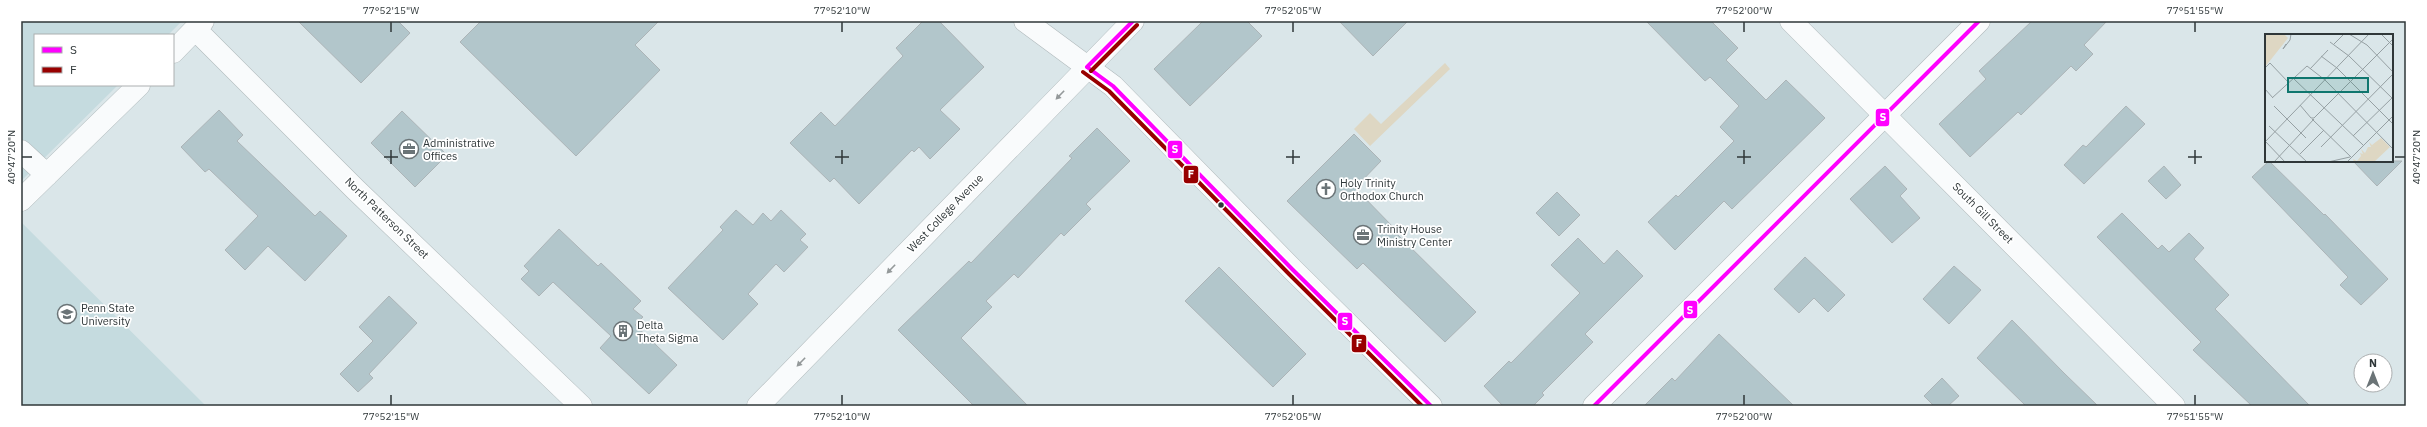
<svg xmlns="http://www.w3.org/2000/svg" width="2427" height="427" font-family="'IBM Plex Sans',sans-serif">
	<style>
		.built { fill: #c5dbdf }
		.green { fill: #ded7c3 }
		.building { fill: #b2c6cb; stroke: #acb4b7 }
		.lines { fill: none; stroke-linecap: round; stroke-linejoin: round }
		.minor-casing { stroke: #b1babc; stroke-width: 23 }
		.major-casing { stroke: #b1babc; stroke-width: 23 }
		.minor { stroke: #f9fbfc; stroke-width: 22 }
		.major { stroke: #f9fbfc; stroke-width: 22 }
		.bus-1-casing { stroke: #fff; stroke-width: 7 }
		.bus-2-casing { stroke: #fff; stroke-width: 7 }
		.bus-1 { stroke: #f0f; stroke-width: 4 }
		.bus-2 { stroke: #980000; stroke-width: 4 }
		.oneway { fill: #94999a }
		.ticks { fill: none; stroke: #2f3739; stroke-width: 1.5 }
		.bus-dot { fill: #2f3739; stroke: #fff; stroke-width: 1.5 }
		.labels { text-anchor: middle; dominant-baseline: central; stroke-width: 3.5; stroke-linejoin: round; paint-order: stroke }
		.poi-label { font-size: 11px; fill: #2f3739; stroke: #fff; text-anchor: start }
		.street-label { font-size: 11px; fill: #2f3739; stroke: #fff }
		.inset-road { fill: none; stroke: #96a0a3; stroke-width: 1 }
		.view { fill: #0f766e; fill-opacity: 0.15; stroke: #0f766e; stroke-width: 2 }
		.inset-edge { fill: none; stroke: #2f3739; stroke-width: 2 }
		.line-badge { stroke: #fff; stroke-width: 1.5 }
		.badge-label { font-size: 11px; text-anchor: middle; font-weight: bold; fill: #fff }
		.neatline { fill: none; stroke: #2f3739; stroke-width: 1.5 }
		.ticks-label { font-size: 10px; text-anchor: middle; fill: #2f3739 }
	</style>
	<rect width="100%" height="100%" fill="#dae6e9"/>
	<!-- built -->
	<path class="built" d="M 21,21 L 182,21 L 168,35 L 35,35 L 35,85 L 118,85 L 21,181 Z
		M 21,222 L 206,406 L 21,406 Z"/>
	<!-- green -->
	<path class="green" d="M 1445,63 L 1450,69 L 1370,146 L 1354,129 L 1370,113 L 1381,124 Z"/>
	<!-- building -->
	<path class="building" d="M 298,21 L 398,21 L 410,33 L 361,83 Z
		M 481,21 L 659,21 L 635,45 L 660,70 L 576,156 L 460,42 Z
		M 923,21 L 939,21 L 984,67 L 940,110 L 960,129 L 930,159 L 919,147 L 914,152 L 912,150 L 859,204 L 834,178 L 830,182 L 790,143 L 821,112 L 835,126 L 903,56 L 896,48 Z
		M 1203,21 L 1247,21 L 1262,36 L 1190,106 L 1154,69 Z
		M 1339,21 L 1408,21 L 1373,56 Z
		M 1646,21 L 1711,21 L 1738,48 L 1726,60 L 1766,100 L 1786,80 L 1825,118 L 1732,209 L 1724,201 L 1675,250 L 1648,222 L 1676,195 L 1678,197 L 1734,141 L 1720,127 L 1739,106 L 1710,77 L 1705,81 Z
		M 2032,21 L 2107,21 L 2084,45 L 2093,54 L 2076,71 L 2071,66 L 2021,115 L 2018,112 L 1970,157 L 1939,124 L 1986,79 L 1979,71 Z
		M 2126,106 L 2145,124 L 2084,184 L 2064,165 L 2083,145 L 2086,147 Z
		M 219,110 L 243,135 L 237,141 L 315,216 L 320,211 L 347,236 L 305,281 L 268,246 L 245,270 L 225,250 L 258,216 L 209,169 L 205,172 L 181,147 Z
		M 402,111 L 447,155 L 415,187 L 371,143 Z
		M 1097,128 L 1130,161 L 1086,204 L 1091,209 L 1064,236 L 1061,233 L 1018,278 L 1014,274 L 986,301 L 992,307 L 961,338 L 1028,406 L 974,406 L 898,330 L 969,261 L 971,263 L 1072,158 L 1069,156 Z
		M 1354,134 L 1381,161 L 1355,188 L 1396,230 L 1395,232 L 1476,312 L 1445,342 L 1363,263 L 1357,269 L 1287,201 Z
		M 2269,161 L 2324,215 L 2325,214 L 2388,279 L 2361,305 L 2340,285 L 2348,277 L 2252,177 Z
		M 2353,161 L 2402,161 L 2377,186 Z
		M 1885,166 L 1907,189 L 1900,196 L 1920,218 L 1892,243 L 1850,199 Z
		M 2164,166 L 2181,185 L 2166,199 L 2148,181 Z
		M 1557,192 L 1580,215 L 1559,236 L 1536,213 Z
		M 736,210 L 753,225 L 763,213 L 771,221 L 781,210 L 806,234 L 800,240 L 808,247 L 784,272 L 776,264 L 748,294 L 758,304 L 723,340 L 668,288 L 723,230 L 720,227 Z
		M 2122,213 L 2158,249 L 2162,245 L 2169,252 L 2189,233 L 2204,248 L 2194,259 L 2229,295 L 2215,309 L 2310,406 L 2252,406 L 2193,350 L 2201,342 L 2097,237 Z
		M 559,229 L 598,266 L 601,263 L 641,301 L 633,309 L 643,317 L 635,325 L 677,365 L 649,394 L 600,348 L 611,336 L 553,282 L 539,296 L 521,279 L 529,271 L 524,266 Z
		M 1578,238 L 1604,264 L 1617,250 L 1643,276 L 1585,334 L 1593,342 L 1542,393 L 1544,395 L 1533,406 L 1503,406 L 1484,386 L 1509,361 L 1511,363 L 1580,293 L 1551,265 Z
		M 1805,257 L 1845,295 L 1828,312 L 1814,298 L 1799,313 L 1774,289 Z
		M 1954,266 L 1981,290 L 1949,324 L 1923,299 Z
		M 1219,267 L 1306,354 L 1273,387 L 1185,301 Z
		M 389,296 L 417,323 L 369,374 L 373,378 L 358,392 L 340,374 L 373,341 L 359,327 Z
		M 2012,320 L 2064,373 L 2098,406 L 2026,406 L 1977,358 Z
		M 1719,334 L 1794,406 L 1644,406 L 1672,378 L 1675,381 Z
		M 1942,378 L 1959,396 L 1948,406 L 1934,406 L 1924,396 Z"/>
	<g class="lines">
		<defs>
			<path id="minor" d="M 1025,21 L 1113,86 L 1293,270 L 1431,406
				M 1791,21 L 2174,406
				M 195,29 L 355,189 L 581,406
				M 173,52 L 203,21
				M 21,151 L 47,175
				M 21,200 L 139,85"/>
			<path id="major" d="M 758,406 L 1133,21
				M 1594,406 L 1979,21"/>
		</defs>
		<!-- minor casing -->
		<use href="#minor" class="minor-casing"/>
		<!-- major casing -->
		<use href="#major" class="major-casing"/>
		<!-- minor -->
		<use href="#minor" class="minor"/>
		<!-- major -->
		<use href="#major" class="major"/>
		<defs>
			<path id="bus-1" d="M 1087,67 L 1113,86 L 1293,270 L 1431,406
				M 1087,67 L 1133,21
				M 1594,406 L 1979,21"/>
			<path id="bus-2" d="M 1091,71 L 1137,25
				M 1083,72 L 1109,91 L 1289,274 L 1422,406"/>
		</defs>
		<!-- bus-1 casing -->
		<use href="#bus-1" class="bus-1-casing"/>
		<!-- bus-2 casing -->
		<use href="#bus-2" class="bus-2-casing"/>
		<!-- bus-1 -->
		<use href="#bus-1" class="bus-1"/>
		<!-- bus-2 -->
		<use href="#bus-2" class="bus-2"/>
	</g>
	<!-- one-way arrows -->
	<defs><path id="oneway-solid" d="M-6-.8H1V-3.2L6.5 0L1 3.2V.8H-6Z"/></defs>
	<g class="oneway">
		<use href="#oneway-solid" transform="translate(1060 95) rotate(134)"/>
		<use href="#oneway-solid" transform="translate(891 269) rotate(134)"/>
		<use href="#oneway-solid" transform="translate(801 362) rotate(134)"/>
	</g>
	<!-- ticks -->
	<path class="ticks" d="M 391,22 L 391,32M 842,22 L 842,32M 1293,22 L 1293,32M 1744,22 L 1744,32M 2195,22 L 2195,32M 391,150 L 391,164M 842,150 L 842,164M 1293,150 L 1293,164M 1744,150 L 1744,164M 2195,150 L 2195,164M 22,157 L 32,157M 384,157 L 398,157M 835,157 L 849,157M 1286,157 L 1300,157M 1737,157 L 1751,157M 2188,157 L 2202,157M 2395,157 L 2405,157M 391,395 L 391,405M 842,395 L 842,405M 1293,395 L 1293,405M 1744,395 L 1744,405M 2195,395 L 2195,405"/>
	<!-- icons -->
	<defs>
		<symbol id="office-ring" viewBox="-11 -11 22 22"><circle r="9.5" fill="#fff" stroke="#6b7477" stroke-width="1.5"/><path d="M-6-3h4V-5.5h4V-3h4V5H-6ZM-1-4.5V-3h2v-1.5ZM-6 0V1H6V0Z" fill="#6b7477"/></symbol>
		<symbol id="church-ring" viewBox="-11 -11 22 22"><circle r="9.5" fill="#fff" stroke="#6b7477" stroke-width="1.5"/><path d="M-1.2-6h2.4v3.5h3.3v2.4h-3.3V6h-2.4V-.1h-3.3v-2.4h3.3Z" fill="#6b7477"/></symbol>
		<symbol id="university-ring" viewBox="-11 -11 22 22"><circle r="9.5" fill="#fff" stroke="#6b7477" stroke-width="1.5"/><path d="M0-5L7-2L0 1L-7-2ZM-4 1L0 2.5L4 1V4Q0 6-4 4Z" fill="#6b7477"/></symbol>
		<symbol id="building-ring" viewBox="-11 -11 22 22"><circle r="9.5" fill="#fff" stroke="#6b7477" stroke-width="1.5"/><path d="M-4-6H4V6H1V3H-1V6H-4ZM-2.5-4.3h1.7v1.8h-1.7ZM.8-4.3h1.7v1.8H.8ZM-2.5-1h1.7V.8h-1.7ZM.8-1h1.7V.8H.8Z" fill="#6b7477"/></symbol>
	</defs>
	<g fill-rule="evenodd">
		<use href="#office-ring" x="398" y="138" width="22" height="22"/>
		<use href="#church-ring" x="1315" y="178" width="22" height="22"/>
		<use href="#office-ring" x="1352" y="224" width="22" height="22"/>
		<use href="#university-ring" x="56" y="303" width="22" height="22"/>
		<use href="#building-ring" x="612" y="320" width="22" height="22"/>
	</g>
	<!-- markers -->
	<circle class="bus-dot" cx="1221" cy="205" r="3.5"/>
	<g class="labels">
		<!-- poi labels -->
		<g class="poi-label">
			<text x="423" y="143">Administrative<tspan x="423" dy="13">Offices</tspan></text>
			<text x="1340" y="183">Holy Trinity<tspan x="1340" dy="13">Orthodox Church</tspan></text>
			<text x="1377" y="229">Trinity House<tspan x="1377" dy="13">Ministry Center</tspan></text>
			<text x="81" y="308">Penn State<tspan x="81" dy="13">University</tspan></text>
			<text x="637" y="325">Delta<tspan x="637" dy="13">Theta Sigma</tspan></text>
		</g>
		<!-- street labels -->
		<g class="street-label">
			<text transform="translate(945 213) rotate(-46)">West College Avenue</text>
			<text transform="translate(1983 213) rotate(45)">South Gill Street</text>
			<text transform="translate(387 218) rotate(44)">North Patterson Street</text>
		</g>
	</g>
	<!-- overview -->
	<g transform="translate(2265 34)">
		<rect width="128" height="128" fill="#dae6e9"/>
		<path d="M 0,0 L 19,0 L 23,4 L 0,33 ZM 116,104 L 125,113 L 109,128 L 89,128 L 88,125 L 92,127 L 96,122 L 95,119 L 98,120 L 96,115 L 100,119 L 103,113 L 106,113 L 104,108 L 107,111 Z" fill="#ded7c3"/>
		<path class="inset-road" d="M 84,0 L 102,11 L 128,38M 116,0 L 128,12M 65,8 L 84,22 L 128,65M 21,10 L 18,15 L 25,6 L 26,0M 69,10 L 79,0M 56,22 L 72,34 L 128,90M 0,34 L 5,29 L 24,49M 45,35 L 63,16M 29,45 L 98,111M 0,55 L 8,64M 7,64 L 42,32 L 60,46 L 128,115M 35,71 L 46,84 L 49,84 L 128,5M 9,72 L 41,104M 47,85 L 86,123M 4,92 L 42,128M 88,102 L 128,63M 0,108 L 104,0M 1,108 L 20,128M 56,113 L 128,40M 35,120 L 59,96M 9,128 L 49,85M 63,128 L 85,123M 82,128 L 128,82"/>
		<path class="view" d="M 23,44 L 103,44 L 103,58 L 23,58 Z"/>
		<rect width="128" height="128" class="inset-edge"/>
	</g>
	<g class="line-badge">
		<rect x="1875" y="108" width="15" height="19" rx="4" fill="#f0f"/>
		<rect x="1167" y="140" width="16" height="19" rx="4" fill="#f0f"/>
		<rect x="1183" y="165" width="16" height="19" rx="4" fill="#980000"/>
		<rect x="1683" y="300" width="15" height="19" rx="4" fill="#f0f"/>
		<rect x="1337" y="312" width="16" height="19" rx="4" fill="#f0f"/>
		<rect x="1351" y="334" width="16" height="19" rx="4" fill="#980000"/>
	</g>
	<g class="badge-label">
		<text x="1883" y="121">S</text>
		<text x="1175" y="153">S</text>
		<text x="1191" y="178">F</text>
		<text x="1690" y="314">S</text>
		<text x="1345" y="325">S</text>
		<text x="1359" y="347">F</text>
	</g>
	<!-- border -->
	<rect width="2427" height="427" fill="none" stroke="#ffffff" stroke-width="44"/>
	<!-- legend -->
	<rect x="34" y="34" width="140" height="52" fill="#ffffff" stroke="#acafb0"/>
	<rect x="42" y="47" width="20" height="6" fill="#ff00ff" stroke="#acafb0"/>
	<text x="70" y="54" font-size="12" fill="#2f3739">S</text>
	<rect x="42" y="67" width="20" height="6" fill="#980000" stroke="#acafb0"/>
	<text x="70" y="74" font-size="12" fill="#2f3739">F</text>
	<!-- north arrow -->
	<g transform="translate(2373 373)"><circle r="19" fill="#ffffff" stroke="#acafb0"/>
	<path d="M0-3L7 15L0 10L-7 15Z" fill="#6b7477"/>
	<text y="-6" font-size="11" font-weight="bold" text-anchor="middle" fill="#2f3739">N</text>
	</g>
	<rect x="22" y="22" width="2383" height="383" class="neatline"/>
	<g class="ticks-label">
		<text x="391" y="14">77°52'15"W</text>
		<text x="842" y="14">77°52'10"W</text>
		<text x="1293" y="14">77°52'05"W</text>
		<text x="1744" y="14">77°52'00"W</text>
		<text x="2195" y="14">77°51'55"W</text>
		<text transform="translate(11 157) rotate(-90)" y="4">40°47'20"N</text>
		<text transform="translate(2416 157) rotate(-90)" y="4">40°47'20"N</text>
		<text x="391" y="420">77°52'15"W</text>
		<text x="842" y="420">77°52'10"W</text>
		<text x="1293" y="420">77°52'05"W</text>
		<text x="1744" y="420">77°52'00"W</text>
		<text x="2195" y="420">77°51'55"W</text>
	</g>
</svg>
